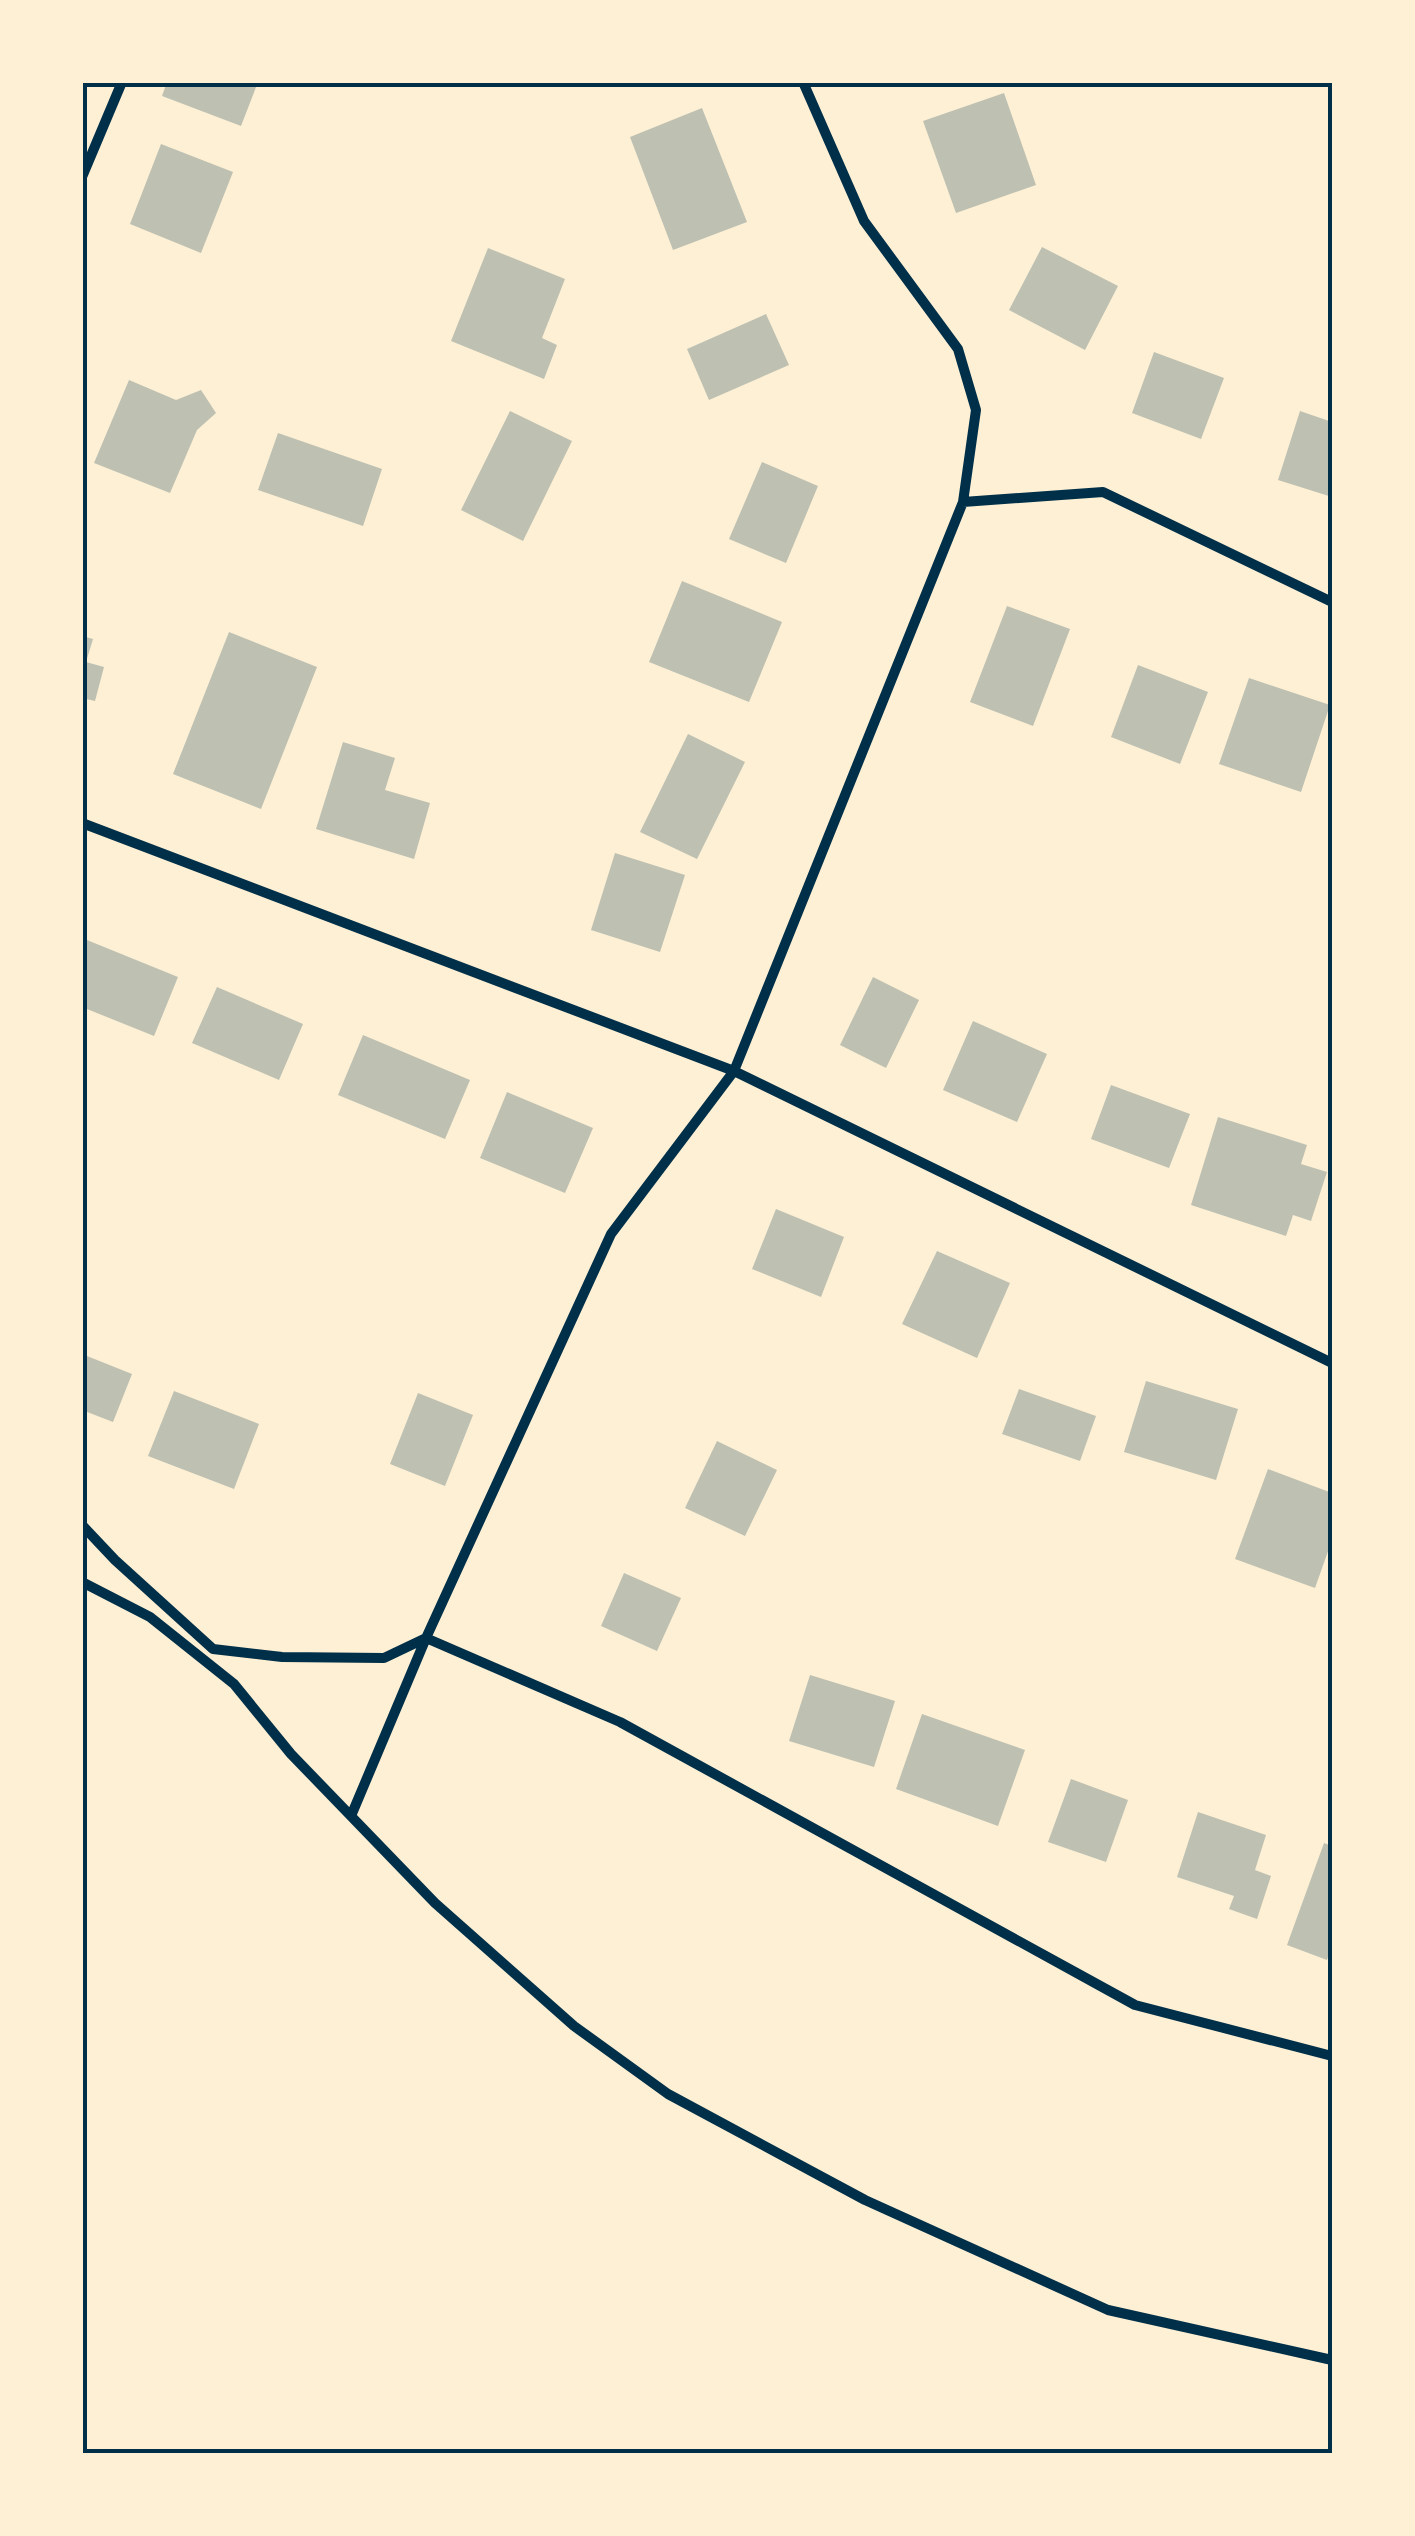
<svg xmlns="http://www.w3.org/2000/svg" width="1415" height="2536" font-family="'PT Sans',sans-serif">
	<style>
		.building { fill: #bec0b2 }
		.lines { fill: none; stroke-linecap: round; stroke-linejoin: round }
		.minor { stroke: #003049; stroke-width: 10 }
		.neatline { fill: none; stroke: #003049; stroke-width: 4 }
	</style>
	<rect width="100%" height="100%" fill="#fdf0d5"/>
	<!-- building -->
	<path class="building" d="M 167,82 L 258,82 L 241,126 L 162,96 Z
		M 1004,93 L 1036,185 L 956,213 L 923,121 Z
		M 702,108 L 747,222 L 673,250 L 630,137 Z
		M 161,144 L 233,172 L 201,253 L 130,224 Z
		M 1042,247 L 1118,286 L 1085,350 L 1009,310 Z
		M 488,248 L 565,279 L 542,338 L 557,345 L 544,379 L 451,341 Z
		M 766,314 L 789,365 L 709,400 L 687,349 Z
		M 1154,352 L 1224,378 L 1201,439 L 1132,413 Z
		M 129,380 L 176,400 L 201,390 L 216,413 L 197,430 L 170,493 L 94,463 Z
		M 510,411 L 572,441 L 523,541 L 461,510 Z
		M 1300,411 L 1332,422 L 1332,497 L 1278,480 Z
		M 278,433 L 382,469 L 363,526 L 258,490 Z
		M 762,462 L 818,486 L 786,563 L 729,539 Z
		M 682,581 L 782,622 L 749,702 L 649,662 Z
		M 1007,606 L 1070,629 L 1033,726 L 970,702 Z
		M 229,632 L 317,667 L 261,809 L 173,774 Z
		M 82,636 L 93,639 L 86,662 L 104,667 L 95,701 L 82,698 Z
		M 1138,665 L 1208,692 L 1180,764 L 1111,737 Z
		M 1249,678 L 1330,705 L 1301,792 L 1219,764 Z
		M 688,734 L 745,762 L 697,859 L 640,832 Z
		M 343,742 L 395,758 L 385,790 L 430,803 L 414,859 L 316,829 Z
		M 615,853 L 685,875 L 660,952 L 591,930 Z
		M 82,938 L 178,977 L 154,1036 L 82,1007 Z
		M 873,977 L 919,1000 L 886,1068 L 840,1045 Z
		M 217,987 L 303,1024 L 279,1080 L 192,1043 Z
		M 973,1021 L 1047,1054 L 1017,1122 L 943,1090 Z
		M 363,1035 L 470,1080 L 445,1139 L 338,1095 Z
		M 1111,1085 L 1190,1114 L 1169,1168 L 1091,1139 Z
		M 507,1092 L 593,1128 L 565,1193 L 480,1158 Z
		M 1218,1117 L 1307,1145 L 1301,1164 L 1327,1172 L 1311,1221 L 1293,1215 L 1286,1236 L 1191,1205 Z
		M 776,1209 L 844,1237 L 821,1297 L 752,1269 Z
		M 937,1251 L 1010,1283 L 977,1358 L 902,1324 Z
		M 82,1354 L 132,1374 L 113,1422 L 82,1410 Z
		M 1146,1381 L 1238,1409 L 1216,1480 L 1124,1452 Z
		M 1019,1389 L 1096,1416 L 1080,1461 L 1002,1434 Z
		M 174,1391 L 259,1424 L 234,1489 L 148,1456 Z
		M 418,1393 L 473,1415 L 445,1486 L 390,1464 Z
		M 717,1441 L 777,1470 L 745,1536 L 685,1508 Z
		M 1268,1469 L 1332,1493 L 1332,1540 L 1315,1588 L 1235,1559 Z
		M 624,1573 L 681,1598 L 657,1651 L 601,1626 Z
		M 810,1675 L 895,1701 L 874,1767 L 789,1741 Z
		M 922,1714 L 1025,1750 L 998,1826 L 896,1789 Z
		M 1071,1779 L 1128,1800 L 1106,1862 L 1048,1842 Z
		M 1198,1812 L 1266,1835 L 1255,1870 L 1271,1876 L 1257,1919 L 1229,1909 L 1234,1896 L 1177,1877 Z
		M 1324,1843 L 1332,1846 L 1332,1945 L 1327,1960 L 1287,1945 Z"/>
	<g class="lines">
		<!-- minor -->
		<path class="minor" d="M 82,177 L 122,82
			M 963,502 L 1103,492 L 1332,602
			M 82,823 L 734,1071 L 1332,1363
			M 82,1525 L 115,1560 L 213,1649 L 282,1657 L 384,1658 L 426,1638 L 620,1722 L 1135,2005 L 1332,2056
			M 82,1582 L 150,1617 L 234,1684 L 291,1754 L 435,1903 L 574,2026 L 668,2094 L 865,2200 L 1108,2310 L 1332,2360
			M 351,1816 L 426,1638 L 611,1234 L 734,1071 L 963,502 L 976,410 L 958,349 L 864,221 L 803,82"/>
	</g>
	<!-- border -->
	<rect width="1415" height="2536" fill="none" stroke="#fdf0d5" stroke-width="170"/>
	<rect x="85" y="85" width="1245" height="2366" class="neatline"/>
</svg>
